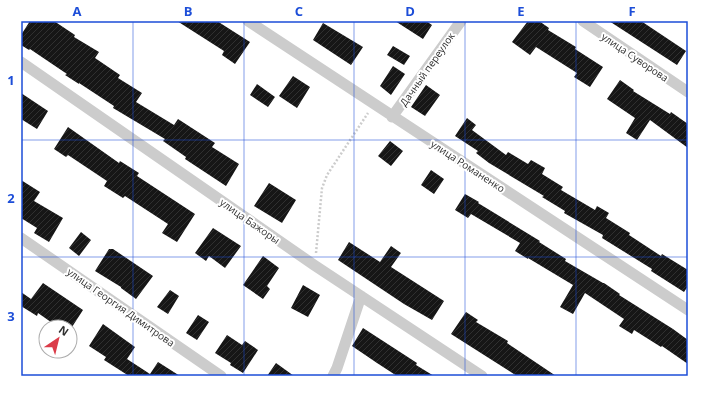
<svg xmlns="http://www.w3.org/2000/svg" width="709" height="397" font-family="'Open Sans',sans-serif">
	<style>
		.building { fill: url(#building-hatch) }
		.lines { fill: none; stroke-linecap: round; stroke-linejoin: round }
		.path { stroke: #ccc; stroke-width: 2.5; stroke-dasharray: 2 2; stroke-linecap: butt }
		.street { stroke: #ccc; stroke-width: 11 }
		.grid { fill: none; stroke: #1d4ed8; stroke-width: 1; stroke-opacity: 0.55 }
		.labels { text-anchor: middle; dominant-baseline: central; stroke-width: 4; stroke-linejoin: round; paint-order: stroke }
		.street-label { font-size: 10px; fill: #2f2f2f; stroke: #fff }
		.neatline { fill: none; stroke: #1d4ed8; stroke-width: 1.5 }
		.grid-label { font-size: 13px; text-anchor: middle; font-weight: bold; fill: #1d4ed8 }
	</style>
	<defs>
		<pattern id="building-hatch" width="6" height="6" patternUnits="userSpaceOnUse"><rect width="6" height="6" fill="#161616"/><path d="M-1 1l2-2M0 6l6-6M5 7l2-2" fill="none" stroke="#303030"/></pattern>
	</defs>
	<rect width="100%" height="100%" fill="#fff"/>
	<!-- building -->
	<path class="building" d="M 30,21 L 54,21 L 75,35 L 74,37 L 99,52 L 95,58 L 120,75 L 118,78 L 142,93 L 136,102 L 174,125 L 178,119 L 215,143 L 212,147 L 239,164 L 226,186 L 185,159 L 186,157 L 163,141 L 165,139 L 113,108 L 114,106 L 79,83 L 79,84 L 65,75 L 67,74 L 30,49 L 29,50 L 21,45 L 21,35 Z
		M 177,21 L 217,21 L 250,42 L 235,64 L 222,55 L 224,51 Z
		M 395,21 L 426,21 L 432,25 L 423,39 Z
		M 528,21 L 539,21 L 549,28 L 548,30 L 576,47 L 575,49 L 603,67 L 590,87 L 574,77 L 577,73 L 536,47 L 530,55 L 512,42 Z
		M 609,21 L 641,21 L 686,51 L 677,65 Z
		M 323,23 L 363,47 L 351,65 L 313,40 Z
		M 393,46 L 410,56 L 404,65 L 387,55 Z
		M 393,66 L 405,74 L 391,95 L 380,86 Z
		M 293,76 L 310,87 L 297,108 L 279,96 Z
		M 620,80 L 634,90 L 633,91 L 670,114 L 671,112 L 688,124 L 688,148 L 650,120 L 637,140 L 626,133 L 635,118 L 607,99 Z
		M 257,84 L 275,97 L 268,107 L 250,95 Z
		M 426,85 L 440,95 L 425,116 L 411,107 Z
		M 21,93 L 48,111 L 37,129 L 21,119 Z
		M 467,118 L 476,125 L 472,130 L 506,155 L 508,152 L 528,164 L 531,160 L 545,168 L 542,174 L 563,187 L 561,190 L 595,210 L 597,206 L 609,213 L 606,218 L 630,233 L 629,235 L 661,256 L 662,254 L 688,270 L 688,286 L 684,292 L 651,271 L 652,269 L 602,238 L 603,235 L 564,213 L 565,211 L 542,197 L 544,196 L 489,163 L 476,153 L 478,151 L 455,136 Z
		M 68,127 L 119,163 L 120,161 L 139,173 L 137,176 L 195,214 L 177,242 L 162,233 L 168,224 L 125,196 L 123,198 L 104,186 L 107,181 L 68,155 L 66,157 L 54,149 Z
		M 390,141 L 403,151 L 391,166 L 378,156 Z
		M 431,170 L 444,179 L 434,194 L 421,185 Z
		M 21,180 L 40,192 L 34,201 L 63,218 L 49,242 L 34,233 L 37,228 L 21,218 Z
		M 269,183 L 296,200 L 282,223 L 254,206 Z
		M 465,194 L 479,202 L 478,203 L 540,241 L 539,242 L 566,259 L 565,261 L 603,283 L 604,283 L 620,294 L 619,295 L 673,329 L 688,340 L 688,364 L 662,346 L 661,347 L 634,330 L 632,334 L 619,326 L 624,319 L 585,293 L 573,314 L 560,307 L 573,285 L 528,258 L 528,259 L 515,251 L 520,243 L 471,214 L 468,218 L 455,210 Z
		M 213,228 L 241,246 L 225,268 L 209,256 L 206,261 L 195,253 Z
		M 81,232 L 91,240 L 79,256 L 69,248 Z
		M 349,242 L 380,262 L 391,246 L 401,253 L 391,267 L 444,301 L 432,320 L 404,304 L 338,260 Z
		M 109,249 L 113,249 L 153,276 L 136,299 L 121,288 L 121,287 L 95,271 Z
		M 263,256 L 279,268 L 267,286 L 270,289 L 263,299 L 243,285 Z
		M 43,283 L 83,310 L 72,327 L 58,327 L 38,313 L 37,316 L 21,306 L 21,292 L 31,299 Z
		M 303,285 L 320,295 L 308,317 L 291,308 Z
		M 170,290 L 179,296 L 168,314 L 157,307 Z
		M 466,312 L 478,320 L 476,322 L 508,341 L 507,343 L 556,376 L 517,376 L 451,334 Z
		M 198,315 L 209,322 L 197,340 L 186,333 Z
		M 103,324 L 135,347 L 127,359 L 150,374 L 158,362 L 180,376 L 129,376 L 104,360 L 106,357 L 89,346 Z
		M 363,328 L 417,363 L 416,365 L 434,376 L 397,376 L 377,363 L 352,346 Z
		M 227,335 L 242,345 L 245,341 L 258,350 L 243,373 L 230,365 L 231,363 L 215,353 Z
		M 276,363 L 294,376 L 267,376 Z"/>
	<g class="lines">
		<!-- path -->
		<path class="path" d="M 316,253 L 322,188 L 327,175 L 368,113"/>
		<!-- street -->
		<path class="street" d="M 248,21 L 688,310
			M 583,21 L 688,92
			M 21,62 L 314,265 L 482,376
			M 392,117 L 461,21
			M 21,238 L 221,376
			M 333,376 L 337,368 L 361,296"/>
	</g>
	<!-- grid -->
	<path class="grid" d="M 133,21 L 133,376M 244,21 L 244,376M 354,21 L 354,376M 465,21 L 465,376M 576,21 L 576,376M 21,140 L 688,140M 21,257 L 688,257"/>
	<g class="labels">
		<!-- street labels -->
		<g class="street-label">
			<text transform="translate(635 57) rotate(34)">улица Суворова</text>
			<text transform="translate(427 69) rotate(-55)">Дачный переулок</text>
			<text transform="translate(468 166) rotate(33)">улица Романенко</text>
			<text transform="translate(250 221) rotate(35)">улица Бажоры</text>
			<text transform="translate(121 307) rotate(35)">улица Георгия Димитрова</text>
		</g>
	</g>
	<!-- border -->
	<rect width="709" height="397" fill="none" stroke="#ffffff" stroke-width="44"/>
	<!-- north arrow -->
	<g transform="translate(58 339) rotate(35)"><circle r="19" fill="#ffffff" stroke="#acacac"/>
	<path d="M0-3L7 15L0 10L-7 15Z" fill="#db3c49"/>
	<text y="-6" font-size="11" font-weight="bold" text-anchor="middle" fill="#2f2f2f">N</text>
	</g>
	<rect x="22" y="22" width="665" height="353" class="neatline"/>
	<g class="grid-label">
		<text x="77" y="16">A</text>
		<text x="188" y="16">B</text>
		<text x="299" y="16">C</text>
		<text x="410" y="16">D</text>
		<text x="521" y="16">E</text>
		<text x="632" y="16">F</text>
		<text x="11" y="85">1</text>
		<text x="11" y="203">2</text>
		<text x="11" y="321">3</text>
	</g>
</svg>
